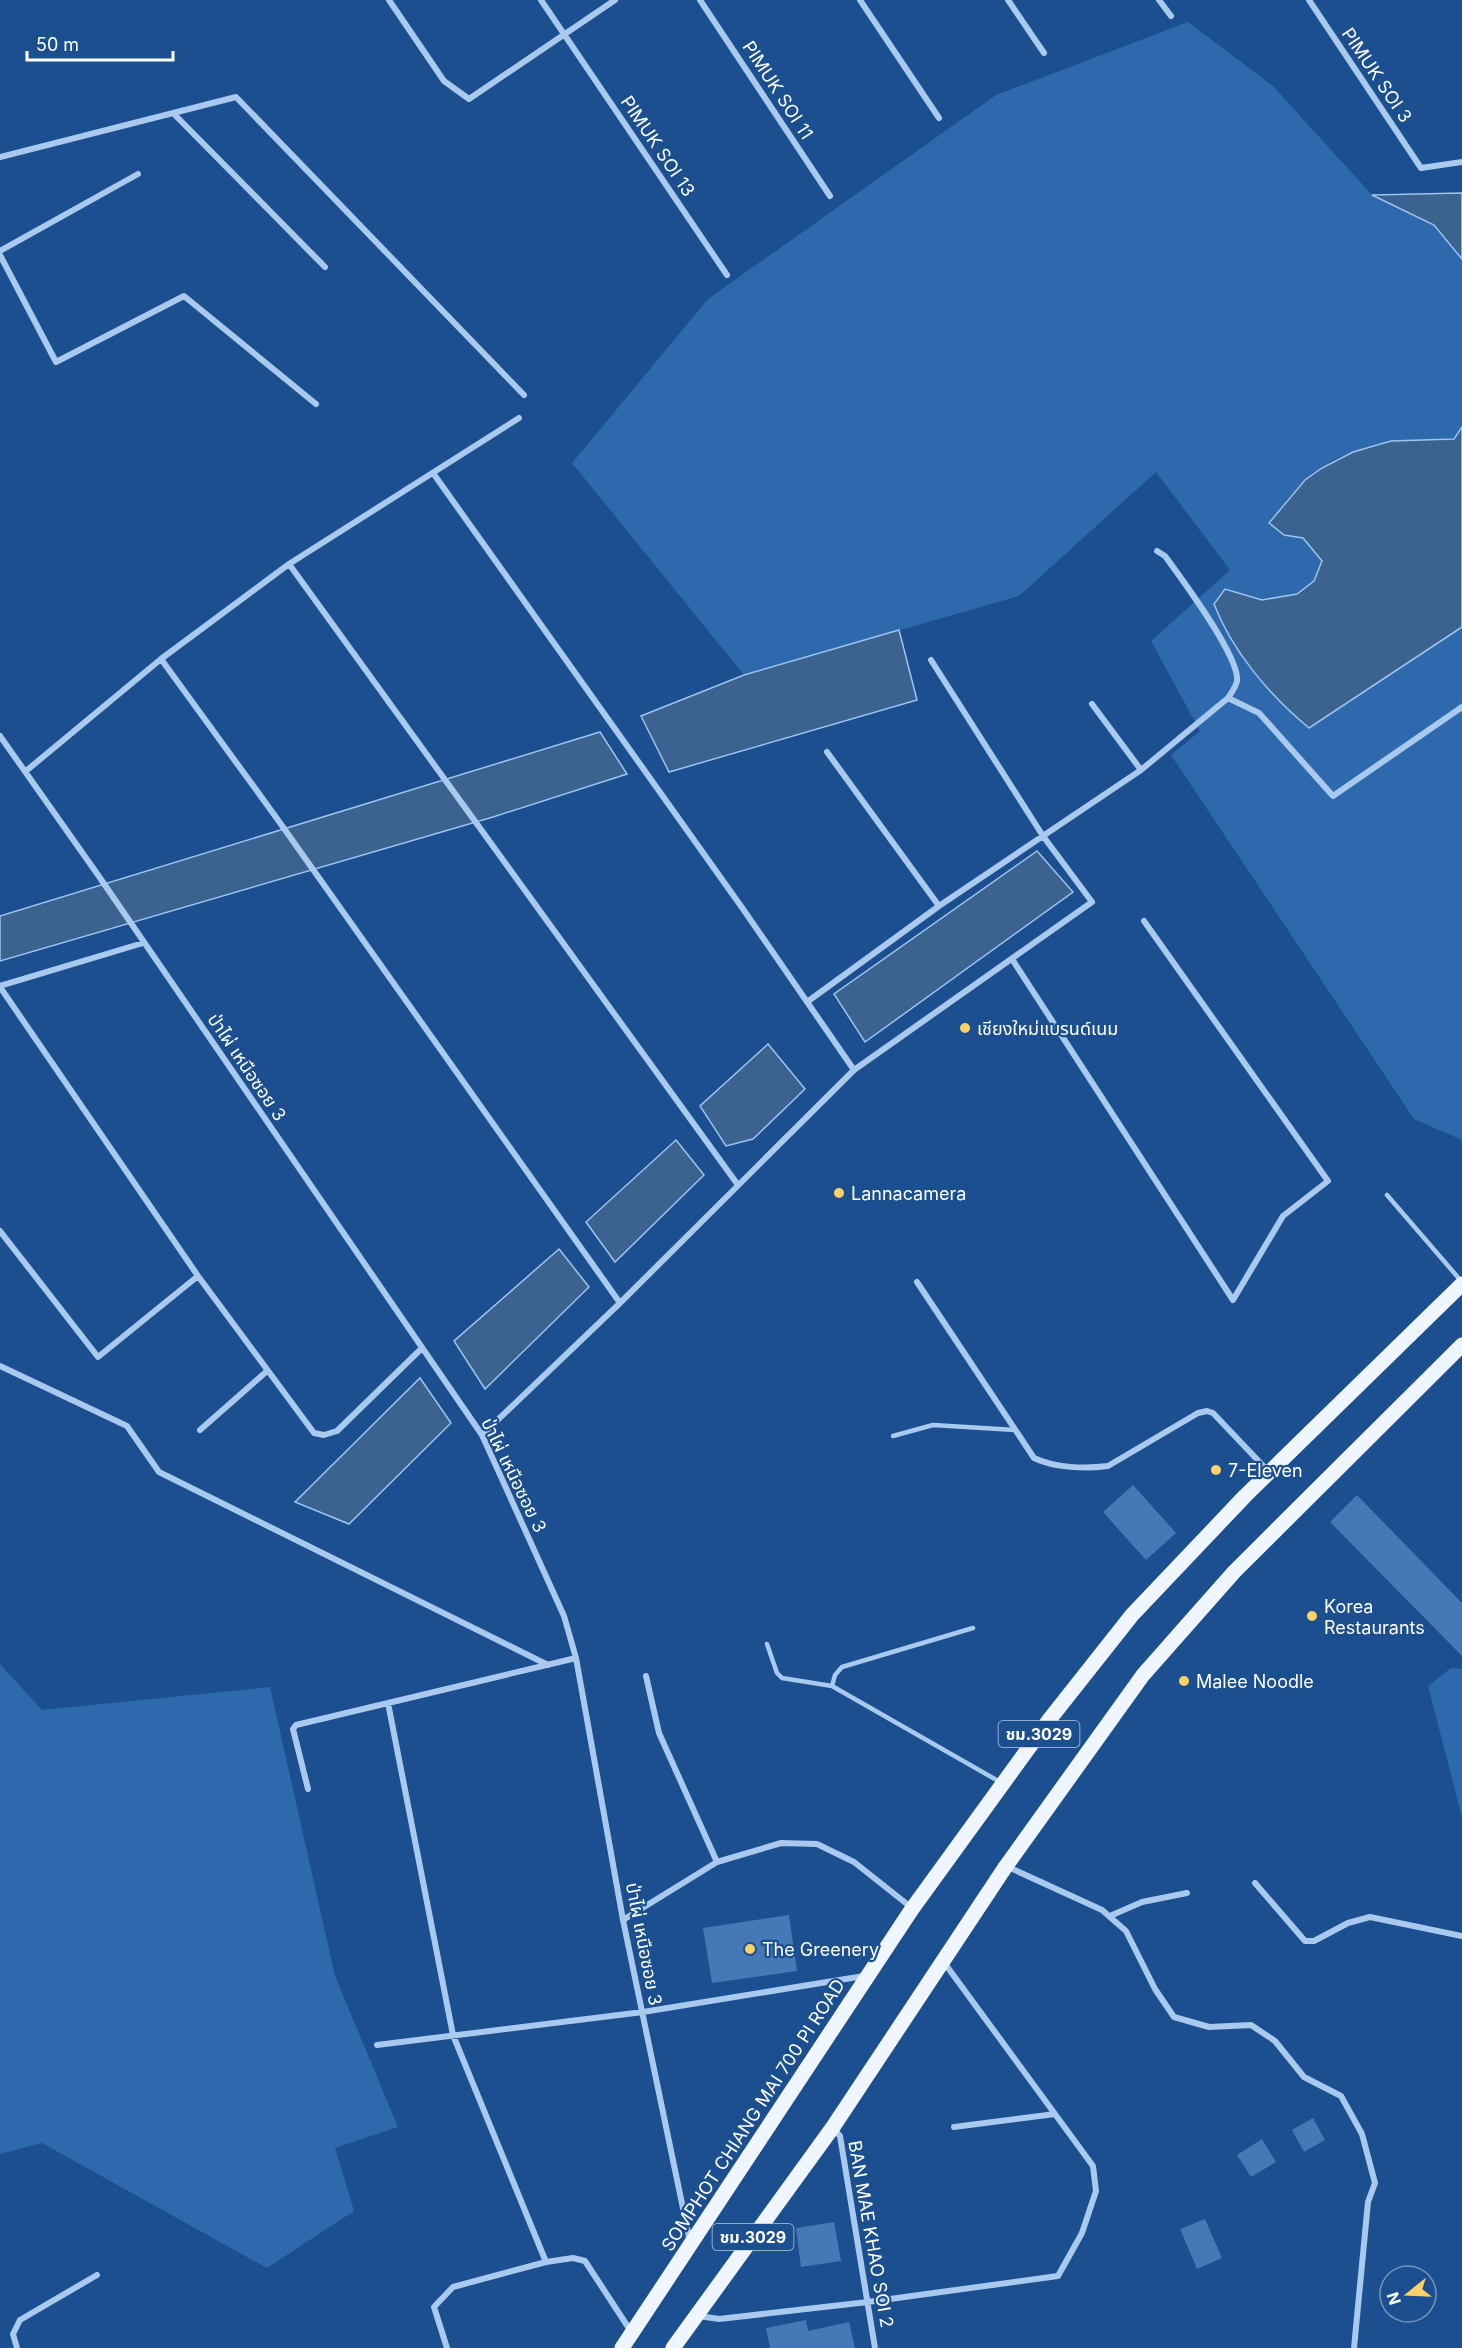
<svg xmlns="http://www.w3.org/2000/svg" width="1462" height="2348" font-family="Inter,'Noto Sans Thai',sans-serif">
	<style>
		.green { fill: #2e69ad }
		.water { fill: #3c6290; stroke: #9cc4f0; stroke-width: 1.5 }
		.building { fill: #4478b7 }
		.lines { fill: none; stroke-linecap: round; stroke-linejoin: round }
		.lane { stroke: #a9c9ee; stroke-width: 4.5 }
		.street { stroke: #a9c9ee; stroke-width: 6 }
		.primary { stroke: #f0f6ff; stroke-width: 15 }
		.poi-dot { fill: #ffd166; stroke: #1b4f8f; stroke-width: 2 }
		.labels { text-anchor: middle; dominant-baseline: central; stroke-width: 4.5; stroke-linejoin: round; paint-order: stroke }
		.shield { fill: #1b4f8f; stroke: #bbcadd; stroke-width: 1.5 }
		.shield-label { font-size: 16px; font-weight: bold; fill: #fff }
		.street-label { font-size: 18px; fill: #fff; stroke: #1b4f8f }
		.poi-label { font-size: 18px; fill: #fff; stroke: #1b4f8f; text-anchor: start }
	</style>
	<rect width="100%" height="100%" fill="#1b4f8f"/>
	<!-- green -->
	<path class="green" d="M 1188,22 L 1273,86 L 1372,195 L 1434,225 L 1462,259 L 1462,427 L 1454,439 C 1400,441 1348,441 1305,480 C 1291,493 1280,509 1269,523 L 1284,535 L 1303,538 L 1322,562 L 1314,581 L 1297,594 L 1262,600 L 1225,589 L 1230,638 L 1280,701 L 1309,727 L 1462,627 L 1462,1140 L 1414,1119 L 1171,755 L 1200,731 L 1151,641 L 1230,570 L 1156,472 L 1019,596 L 744,675 L 572,463 L 708,299 L 996,95 Z
		M 0,1664 L 42,1710 L 270,1687 L 335,1976 L 398,2127 L 335,2148 L 354,2211 L 267,2268 L 42,2143 L 0,2154 Z
		M 1451,1668 L 1462,1669 L 1462,1817 L 1428,1686 Z"/>
	<!-- water -->
	<path class="water" d="M 1462,193 L 1462,259 L 1434,225 L 1372,195 Z
		M 1462,427 L 1462,627 L 1309,728 C 1270,696 1232,651 1214,604 L 1225,589 L 1262,600 L 1297,594 L 1314,581 L 1322,561 L 1303,538 L 1284,535 L 1269,523 L 1305,480 L 1322,468 L 1353,452 L 1391,441 L 1454,439 Z
		M 899,630 L 917,700 L 669,772 L 641,716 L 744,675 Z
		M 600,732 L 627,774 L 493,817 L 0,961 L 0,916 Z
		M 1037,851 L 1073,892 L 865,1042 L 834,994 Z
		M 768,1044 L 805,1089 L 753,1139 L 726,1146 L 700,1106 Z
		M 676,1140 L 704,1175 L 615,1262 L 586,1222 Z
		M 559,1249 L 589,1287 L 485,1389 L 454,1341 Z
		M 420,1378 L 451,1423 L 349,1524 L 295,1502 Z"/>
	<!-- building -->
	<path class="building" d="M 1133,1485 L 1176,1533 L 1146,1560 L 1103,1512 Z
		M 1357,1495 L 1462,1603 L 1462,1656 L 1330,1522 Z
		M 789,1915 L 797,1971 L 712,1983 L 703,1928 Z
		M 1313,2118 L 1325,2140 L 1304,2152 L 1292,2130 Z
		M 1262,2139 L 1276,2162 L 1251,2177 L 1237,2155 Z
		M 1205,2219 L 1222,2258 L 1197,2269 L 1180,2229 Z
		M 834,2222 L 841,2261 L 801,2267 L 796,2228 Z
		M 806,2320 L 808,2331 L 849,2322 L 855,2348 L 770,2348 L 766,2328 Z"/>
	<g class="lines">
		<!-- lane -->
		<path class="lane" d="M 1387,1195 L 1462,1282
			M 893,1436 L 933,1425 L 1015,1430
			M 767,1644 L 777,1673 L 782,1678 L 832,1686 L 1000,1782
			M 832,1686 L 835,1675 L 842,1667 L 973,1628"/>
		<!-- street -->
		<path class="street" d="M 389,0 L 444,81 L 469,99 L 615,0
			M 541,0 L 727,275
			M 700,0 L 830,196
			M 860,0 L 939,118
			M 1008,0 L 1044,53
			M 1159,0 L 1171,16
			M 1309,0 L 1421,168 L 1462,162
			M 174,114 L 325,267
			M 0,157 L 236,97 L 524,395
			M 0,251 L 138,174
			M 0,255 L 56,362 L 184,296 L 316,404
			M 433,473 L 743,909 L 854,1070
			M 289,564 L 738,1185
			M 161,659 L 278,820 L 620,1303
			M 1228,698 L 1259,713 L 1333,796 L 1462,707
			M 1092,704 L 1141,770 L 1228,698 C 1231,693 1236,687 1237,681 C 1240,657 1181,578 1165,556 L 1157,551
			M 0,736 L 98,875 L 482,1435 L 564,1616 L 576,1658 L 623,1920 L 690,2242
			M 827,752 L 939,906
			M 26,771 L 161,659 L 289,564 L 519,418
			M 1012,959 L 1233,1300 L 1283,1216 L 1328,1181 L 1144,921
			M 0,986 L 143,943
			M 0,987 L 198,1276 L 314,1433 L 324,1435 L 337,1431 L 421,1349
			M 807,1002 L 939,906 L 1141,770
			M 0,1231 L 98,1357 L 198,1276
			M 917,1282 L 1034,1458 C 1055,1468 1085,1469 1108,1466 L 1198,1413 L 1207,1411 L 1213,1413 L 1269,1472
			M 0,1366 L 127,1426 L 159,1472 L 548,1665
			M 200,1430 L 267,1371
			M 482,1435 L 620,1303 L 854,1070 L 1092,902 L 1043,836 L 931,660
			M 646,1676 L 659,1733 L 717,1862
			M 388,1703 L 453,2035 L 546,2262
			M 308,1789 L 293,1729 L 296,1725 L 576,1658
			M 1006,1866 L 1102,1910 L 1126,1931 L 1155,1989 L 1174,2017 L 1209,2027 L 1251,2025 L 1275,2041 L 1304,2077 L 1341,2096 L 1362,2134 L 1375,2183 L 1368,2202 L 1354,2348
			M 1255,1883 L 1305,1941 L 1314,1941 L 1348,1923 L 1370,1917 L 1462,1936
			M 1110,1916 L 1142,1902 L 1187,1893
			M 623,1920 L 717,1862 L 781,1843 L 817,1844 L 854,1862 L 912,1908
			M 377,2045 L 643,2012 L 864,1976
			M 954,2127 L 1055,2114
			M 834,2129 L 840,2136 L 875,2348
			M 699,2316 L 719,2319 L 868,2302 L 1058,2276 L 1082,2233 L 1096,2191 L 1093,2166 L 943,1961
			M 17,2348 L 13,2334 L 20,2320 L 97,2275
			M 447,2348 L 434,2307 L 453,2287 L 546,2262 L 573,2258 L 585,2261 L 632,2333"/>
		<!-- primary -->
		<path class="primary" d="M 622,2348 L 912,1909 L 1049,1720 L 1132,1615 L 1245,1496 L 1462,1284
			M 673,2348 L 833,2127 L 1006,1866 L 1143,1675 L 1234,1572 L 1462,1345"/>
	</g>
	<!-- markers -->
	<g class="poi-dot">
		<circle cx="965" cy="1028" r="6"/>
		<circle cx="839" cy="1193" r="6"/>
		<circle cx="1216" cy="1470" r="6"/>
		<circle cx="1312" cy="1616" r="6"/>
		<circle cx="1184" cy="1681" r="6"/>
		<circle cx="750" cy="1949" r="6"/>
	</g>
	<g class="labels">
		<!-- shield labels -->
		<g class="shield">
			<rect x="998.5" y="1721" width="81" height="26" rx="4.5"/>
			<rect x="712.5" y="2224" width="81" height="26" rx="4.5"/>
		</g>
		<g class="shield-label">
			<text x="1039" y="1734">ชม.3029</text>
			<text x="753" y="2237">ชม.3029</text>
		</g>
		<!-- street labels -->
		<g class="street-label">
			<text transform="translate(1377 75) rotate(56)">PIMUK SOI 3</text>
			<text transform="translate(778 90) rotate(57)">PIMUK SOI 11</text>
			<text transform="translate(658 146) rotate(56)">PIMUK SOI 13</text>
			<text transform="translate(247 1067) rotate(56)">ป่าไผ่ เหนือซอย 3</text>
			<text transform="translate(514 1475) rotate(64)">ป่าไผ่ เหนือซอย 3</text>
			<text transform="translate(644 1944) rotate(79)">ป่าไผ่ เหนือซอย 3</text>
			<text transform="translate(753 2115) rotate(-57)">SOMPHOT CHIANG MAI 700 PI ROAD</text>
			<text transform="translate(871 2234) rotate(80)">BAN MAE KHAO SOI 2</text>
		</g>
		<!-- poi labels -->
		<g class="poi-label">
			<text x="977" y="1028">เชียงใหม่แบรนด์เนม</text>
			<text x="851" y="1193">Lannacamera</text>
			<text x="1228" y="1470">7-Eleven</text>
			<text x="1324" y="1606">Korea<tspan x="1324" dy="21">Restaurants</tspan></text>
			<text x="1196" y="1681">Malee Noodle</text>
			<text x="762" y="1949">The Greenery</text>
		</g>
	</g>
	<!-- north arrow -->
	<g transform="translate(1408 2294) rotate(252)"><circle r="28" fill="#1b4f8f" stroke="#7695bc" stroke-width="1.5"/>
	<path d="M0-4.5L10 22L0 15L-10 22Z" fill="#ffd166"/>
	<text y="-9" font-size="16" font-weight="bold" text-anchor="middle" fill="#ffffff">N</text>
	</g>
	<!-- scale -->
	<path d="M27 51v9h146v-9" fill="none" stroke="#ffffff" stroke-width="3"/>
	<text x="36" y="51" font-size="18" fill="#ffffff" stroke="#1b4f8f" stroke-width="4.5" paint-order="stroke">50 m</text>
</svg>
